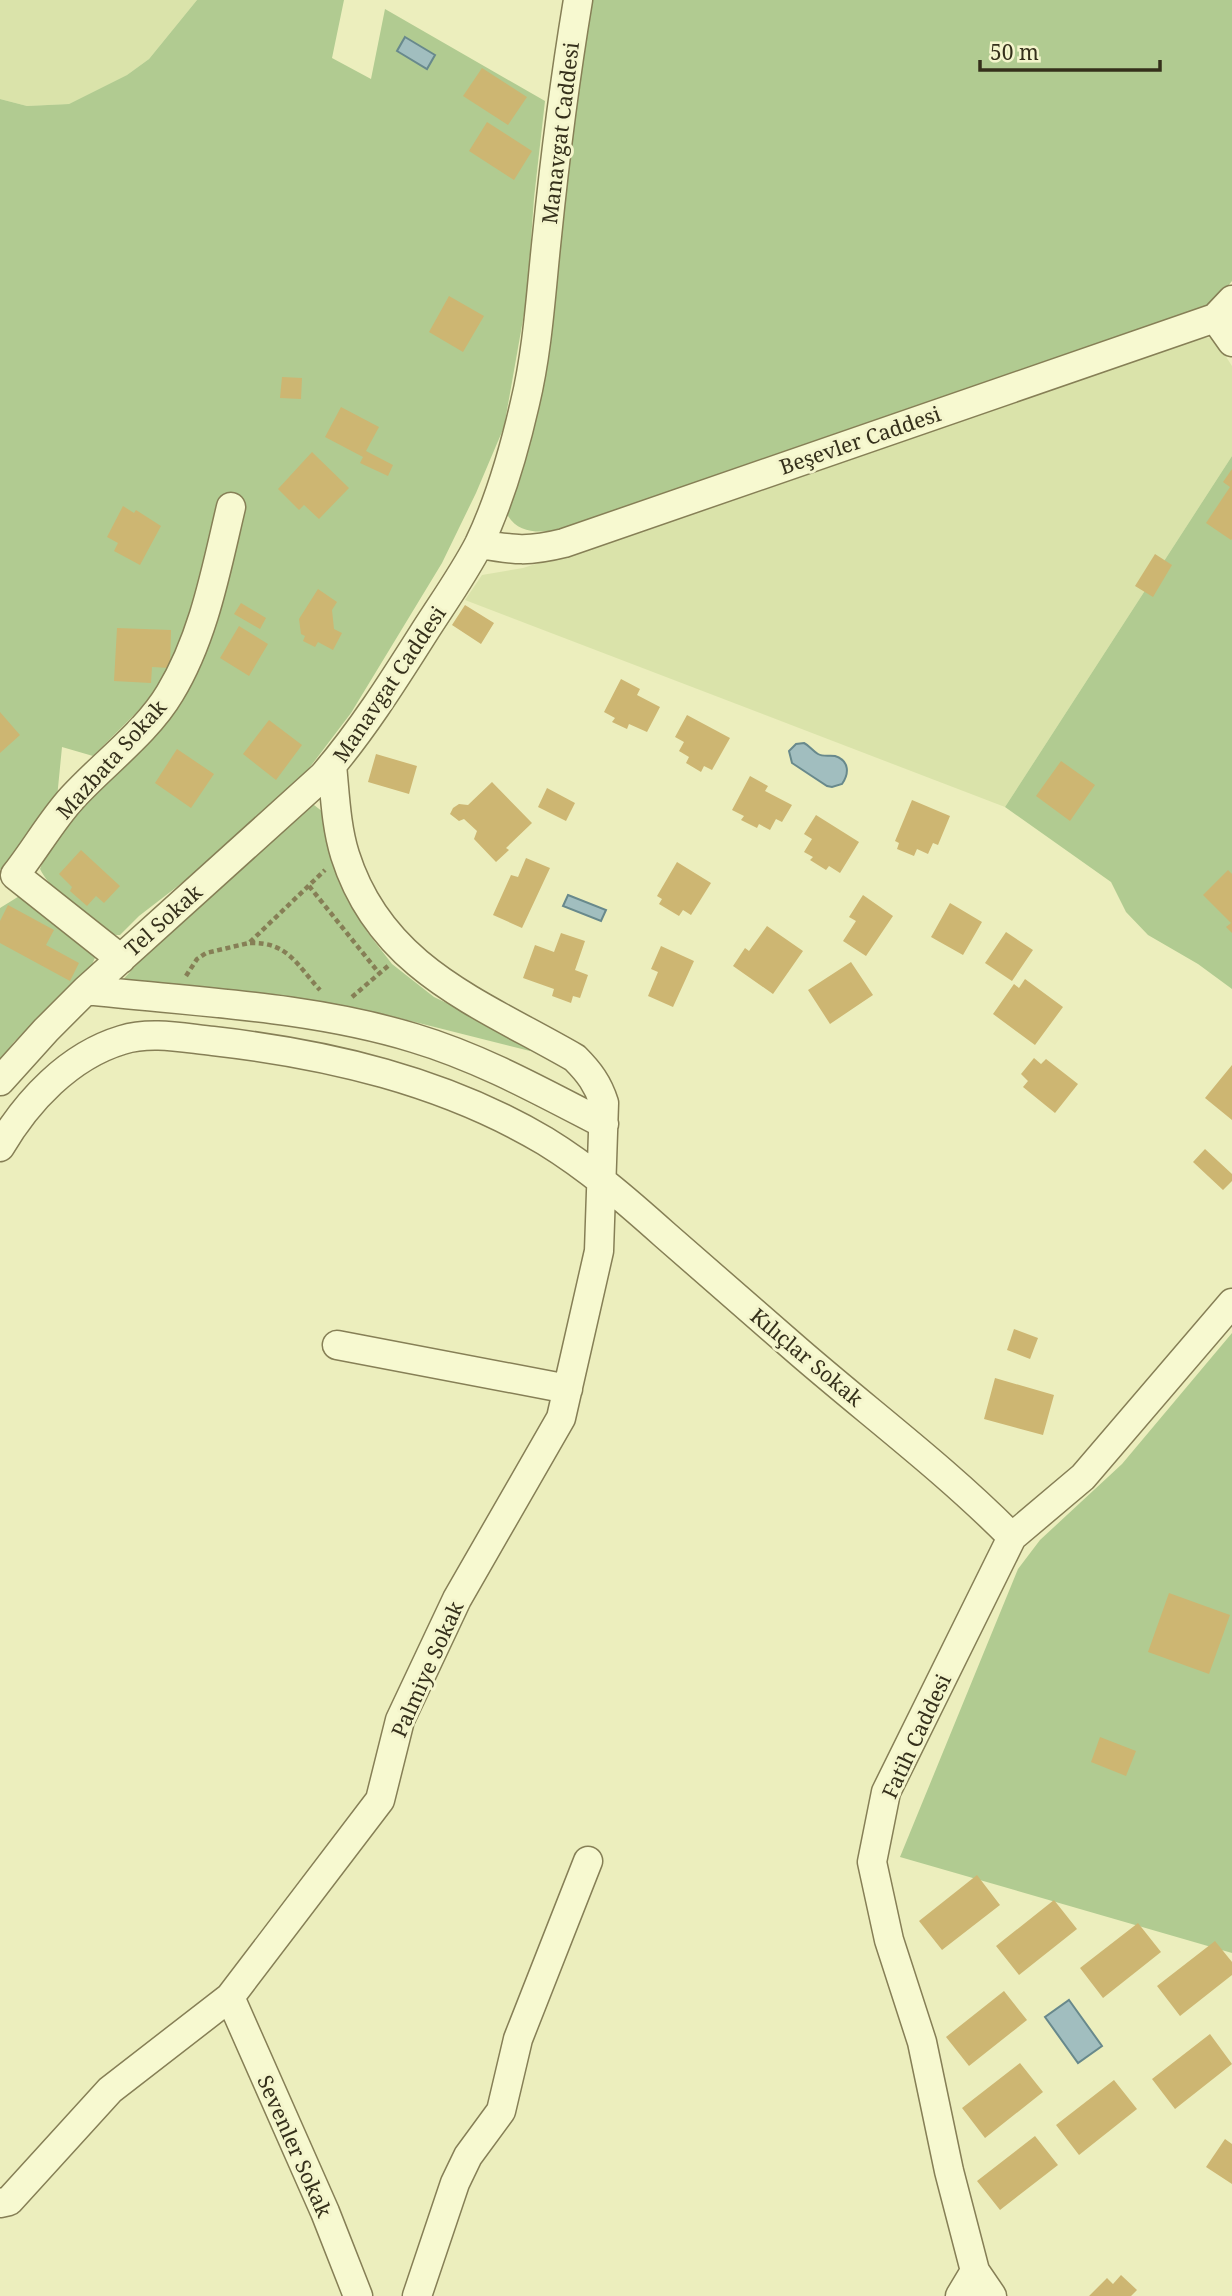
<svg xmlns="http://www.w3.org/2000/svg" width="1232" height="2296" font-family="'Noto Serif',serif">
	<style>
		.farmland { fill: #dae3aa }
		.green { fill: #b1cb91 }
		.water { fill: #a1bebf; stroke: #68898c; stroke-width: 2 }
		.building { fill: #cdb672 }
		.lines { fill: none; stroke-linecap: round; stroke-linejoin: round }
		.street-casing { stroke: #867f56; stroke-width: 31 }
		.path { stroke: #867f56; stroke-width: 4.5; stroke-dasharray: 5 3.5; stroke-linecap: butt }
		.street { stroke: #f7f9d0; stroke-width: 28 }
		.labels { text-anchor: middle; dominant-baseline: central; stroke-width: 6; stroke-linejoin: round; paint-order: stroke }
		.street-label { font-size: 21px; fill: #35301b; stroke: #f4f5cc }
	</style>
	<rect width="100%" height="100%" fill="#eceebd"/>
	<!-- farmland -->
	<path class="farmland" d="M 0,0 L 197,0 L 149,59 L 127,75 L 69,104 L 27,106 L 0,99 Z
		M 1194,337 L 1214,338 L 1232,366 L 1232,456 L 1005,807 L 465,600 L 482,575 L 523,568 L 629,534 Z"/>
	<!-- green -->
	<path class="green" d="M 197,0 L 344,0 L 332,58 L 371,79 L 385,9 L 545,101 L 534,198 L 527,297 L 504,427 L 476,493 L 442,563 L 351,713 L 307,771 L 209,862 L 139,916 L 120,935 C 112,935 100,933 93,928 C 78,918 48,885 40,869 C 55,824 103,790 134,755 C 157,729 180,700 195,668 C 220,615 233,557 241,499 L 227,495 L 189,622 L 165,684 L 93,756 L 62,747 L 57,798 L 0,870 L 0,99 L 27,106 L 69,104 L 127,75 L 149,59 Z
		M 590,0 L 1232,0 L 1232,281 L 1211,307 L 588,523 C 561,529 519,544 505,510 Z
		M 1232,456 L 1232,989 L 1198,964 L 1148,935 L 1126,912 L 1111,882 L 1005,807 Z
		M 306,805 L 314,805 L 323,812 L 348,901 L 368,933 L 392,964 L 434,997 L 528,1042 L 530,1051 L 379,1013 L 323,1003 L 118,985 L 152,948 Z
		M 21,895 L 97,953 L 91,967 L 14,1042 L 0,1060 L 0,908 Z
		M 1232,1333 L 1232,1953 L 900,1857 L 1018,1569 L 1040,1540 L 1122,1464 Z"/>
	<!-- water -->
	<path class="water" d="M 405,37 L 435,55 L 427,69 L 397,51 Z
		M 804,743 C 810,746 813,751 818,754 C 823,757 830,755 835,756 C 850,761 849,774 842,784 L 832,787 L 827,786 L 792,763 L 789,751 L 796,744 Z
		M 568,895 L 606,910 L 601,921 L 563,906 Z
		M 1069,2000 L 1102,2046 L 1078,2063 L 1045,2017 Z"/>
	<!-- building -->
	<path class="building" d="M 482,68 L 527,97 L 508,125 L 463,96 Z
		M 487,122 L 532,151 L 514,180 L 469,151 Z
		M 449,296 L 484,316 L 463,352 L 429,332 Z
		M 282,377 L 302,378 L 301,399 L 280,398 Z
		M 341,407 L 379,427 L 366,451 L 393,465 L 388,476 L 360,463 L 363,457 L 325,437 Z
		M 312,452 L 349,488 L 319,519 L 304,505 L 299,510 L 278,489 Z
		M 1232,469 L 1232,539 L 1231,540 L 1206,523 L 1230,487 L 1223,482 Z
		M 123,506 L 134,513 L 136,510 L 161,526 L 140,565 L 114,551 L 118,543 L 107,537 Z
		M 1155,554 L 1172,565 L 1153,597 L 1135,586 Z
		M 318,589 L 337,602 L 332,610 L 334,629 L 342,633 L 333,650 L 318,642 L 315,647 L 303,641 L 305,636 L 301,634 L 299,619 Z
		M 241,603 L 266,618 L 260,629 L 234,614 Z
		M 465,605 L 494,623 L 481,644 L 452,625 Z
		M 239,626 L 268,644 L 249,676 L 220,658 Z
		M 117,628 L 171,630 L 170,668 L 152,667 L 151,683 L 114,681 Z
		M 621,679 L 640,689 L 637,695 L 660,707 L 647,732 L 629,724 L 627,729 L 612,722 L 615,718 L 604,712 Z
		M 0,712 L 20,735 L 0,753 Z
		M 687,715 L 730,738 L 712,770 L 704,766 L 701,772 L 686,763 L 689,757 L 679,751 L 684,742 L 675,737 Z
		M 269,720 L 302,745 L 276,780 L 243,754 Z
		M 177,749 L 214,774 L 191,808 L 155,783 Z
		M 376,754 L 417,766 L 409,794 L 368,782 Z
		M 1061,761 L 1095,785 L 1070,821 L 1036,796 Z
		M 750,776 L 768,786 L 765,791 L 792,805 L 782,822 L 776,819 L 770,830 L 759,824 L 757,828 L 741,820 L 744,816 L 732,810 Z
		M 492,782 L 532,823 L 506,848 L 509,850 L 496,862 L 474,839 L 477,831 L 464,819 L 459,821 L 450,814 L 453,808 L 459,804 L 468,805 Z
		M 547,788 L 575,803 L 566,821 L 538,807 Z
		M 912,800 L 950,816 L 938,845 L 933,843 L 928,854 L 917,849 L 914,856 L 897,849 L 899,843 L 895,841 Z
		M 816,815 L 859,842 L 840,873 L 829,866 L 826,870 L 810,860 L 813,857 L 804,852 L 812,839 L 804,834 Z
		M 81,850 L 120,886 L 104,903 L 96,896 L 87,906 L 70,891 L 72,887 L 59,874 Z
		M 526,858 L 550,868 L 522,928 L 493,915 L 511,875 L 518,877 Z
		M 677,862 L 711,883 L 691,915 L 683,910 L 679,916 L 659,904 L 662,899 L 657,896 Z
		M 1228,870 L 1232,874 L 1232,933 L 1226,927 L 1231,923 L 1203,895 Z
		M 863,895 L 893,916 L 866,956 L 843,941 L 856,921 L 849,917 Z
		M 950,903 L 982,922 L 963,955 L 931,937 Z
		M 8,905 L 54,930 L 46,945 L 79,963 L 70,981 L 0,943 L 0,921 Z
		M 767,926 L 803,951 L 773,994 L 733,966 L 745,948 L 749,951 Z
		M 1006,932 L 1033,950 L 1012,981 L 985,963 Z
		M 561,933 L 585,941 L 575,970 L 588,975 L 580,998 L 573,996 L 571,1003 L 552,996 L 554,989 L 523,978 L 535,945 L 554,952 Z
		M 661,946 L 694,961 L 673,1007 L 648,996 L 658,972 L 651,969 Z
		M 851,962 L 873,995 L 830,1024 L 808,990 Z
		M 1025,979 L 1063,1007 L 1035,1045 L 993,1014 L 1014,984 L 1019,988 Z
		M 1034,1058 L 1041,1064 L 1046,1059 L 1078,1084 L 1055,1113 L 1023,1087 L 1028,1081 L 1021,1074 Z
		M 1232,1065 L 1232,1120 L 1205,1098 Z
		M 1205,1149 L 1232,1174 L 1232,1181 L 1223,1190 L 1193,1162 Z
		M 1014,1329 L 1038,1338 L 1030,1359 L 1007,1350 Z
		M 995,1378 L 1054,1395 L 1043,1435 L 984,1419 Z
		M 1169,1593 L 1230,1615 L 1209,1674 L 1148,1652 Z
		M 1100,1737 L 1136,1751 L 1126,1776 L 1091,1762 Z
		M 977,1875 L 1000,1905 L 942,1950 L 919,1921 Z
		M 1054,1900 L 1077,1929 L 1019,1975 L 996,1946 Z
		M 1138,1923 L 1161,1952 L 1103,1998 L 1080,1968 Z
		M 1215,1941 L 1232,1962 L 1232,1975 L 1180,2016 L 1157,1986 Z
		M 1004,1991 L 1027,2020 L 969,2066 L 946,2037 Z
		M 1210,2034 L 1232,2064 L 1175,2109 L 1152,2079 Z
		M 1020,2063 L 1043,2092 L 985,2138 L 962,2108 Z
		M 1114,2080 L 1137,2109 L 1079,2155 L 1056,2125 Z
		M 1035,2136 L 1058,2165 L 1000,2210 L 977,2181 Z
		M 1225,2139 L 1232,2144 L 1232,2184 L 1206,2167 Z
		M 1121,2275 L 1137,2290 L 1131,2296 L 1089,2296 L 1107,2278 L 1113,2284 Z"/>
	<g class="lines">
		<defs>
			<path id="street" d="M 1215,318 L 1232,342
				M 479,544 C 515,550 528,552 564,543 L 1215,318 L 1232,300
				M 121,959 L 15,875 C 35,850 51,821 72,798 C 103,764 147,732 170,693 C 204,637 216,570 231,507
				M 86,990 C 194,1002 309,1006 414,1038 C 481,1058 542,1092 604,1124
				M 0,1081 L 46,1030 L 86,990 L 323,776 C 361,732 392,683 423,634 C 442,604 463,575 479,544 C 500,500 514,451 525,403 C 538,349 541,291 547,236 C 555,157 565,78 578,0
				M 0,1147 C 27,1101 69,1056 122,1040 C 151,1031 183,1038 213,1041 C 328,1054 444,1081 545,1141 C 589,1168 627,1201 665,1235 C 707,1272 749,1308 790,1344 C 864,1409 943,1467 1012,1537
				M 337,1345 L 568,1389
				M 230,1997 L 325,2212 L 358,2296
				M 0,2203 L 9,2201 L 110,2090 L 230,1997 L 380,1800 L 400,1720 L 457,1599 L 561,1418 L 599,1251 L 604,1103 C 598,1084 589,1072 575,1058 C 480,1003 381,969 345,855 C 336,826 335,795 332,765
				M 975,2271 L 992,2296
				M 417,2296 L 455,2183 L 468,2156 L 501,2111 L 518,2039 L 588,1861
				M 960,2296 L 975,2271 L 949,2171 L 922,2042 L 889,1940 L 872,1862 L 886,1792 L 1012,1537 L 1083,1477 L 1232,1303"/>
		</defs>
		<!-- street casing -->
		<use href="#street" class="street-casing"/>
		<!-- path -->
		<path class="path" d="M 309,886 L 379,973
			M 250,943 C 288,942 296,964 320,990
			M 186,976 L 197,959 L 206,953 L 249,943 L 325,870
			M 352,997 L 388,966"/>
		<!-- street -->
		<use href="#street" class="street"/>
	</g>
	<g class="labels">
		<!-- street labels -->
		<g class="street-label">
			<text transform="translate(560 133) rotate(-83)">Manavgat Caddesi</text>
			<text transform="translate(860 440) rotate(-19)">Beşevler Caddesi</text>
			<text transform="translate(389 684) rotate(-56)">Manavgat Caddesi</text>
			<text transform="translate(111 759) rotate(-48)">Mazbata Sokak</text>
			<text transform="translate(163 920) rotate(-42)">Tel Sokak</text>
			<text transform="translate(807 1357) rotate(40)">Kılıçlar Sokak</text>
			<text transform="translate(427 1669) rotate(-66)">Palmiye Sokak</text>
			<text transform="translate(916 1736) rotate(-65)">Fatih Caddesi</text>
			<text transform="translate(295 2146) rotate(66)">Sevenler Sokak</text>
		</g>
	</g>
	<!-- scale -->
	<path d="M980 60v10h180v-10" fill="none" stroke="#35301b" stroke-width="3.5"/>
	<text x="990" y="60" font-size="21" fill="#35301b" stroke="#f4f5cc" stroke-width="5" paint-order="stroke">50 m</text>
</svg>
